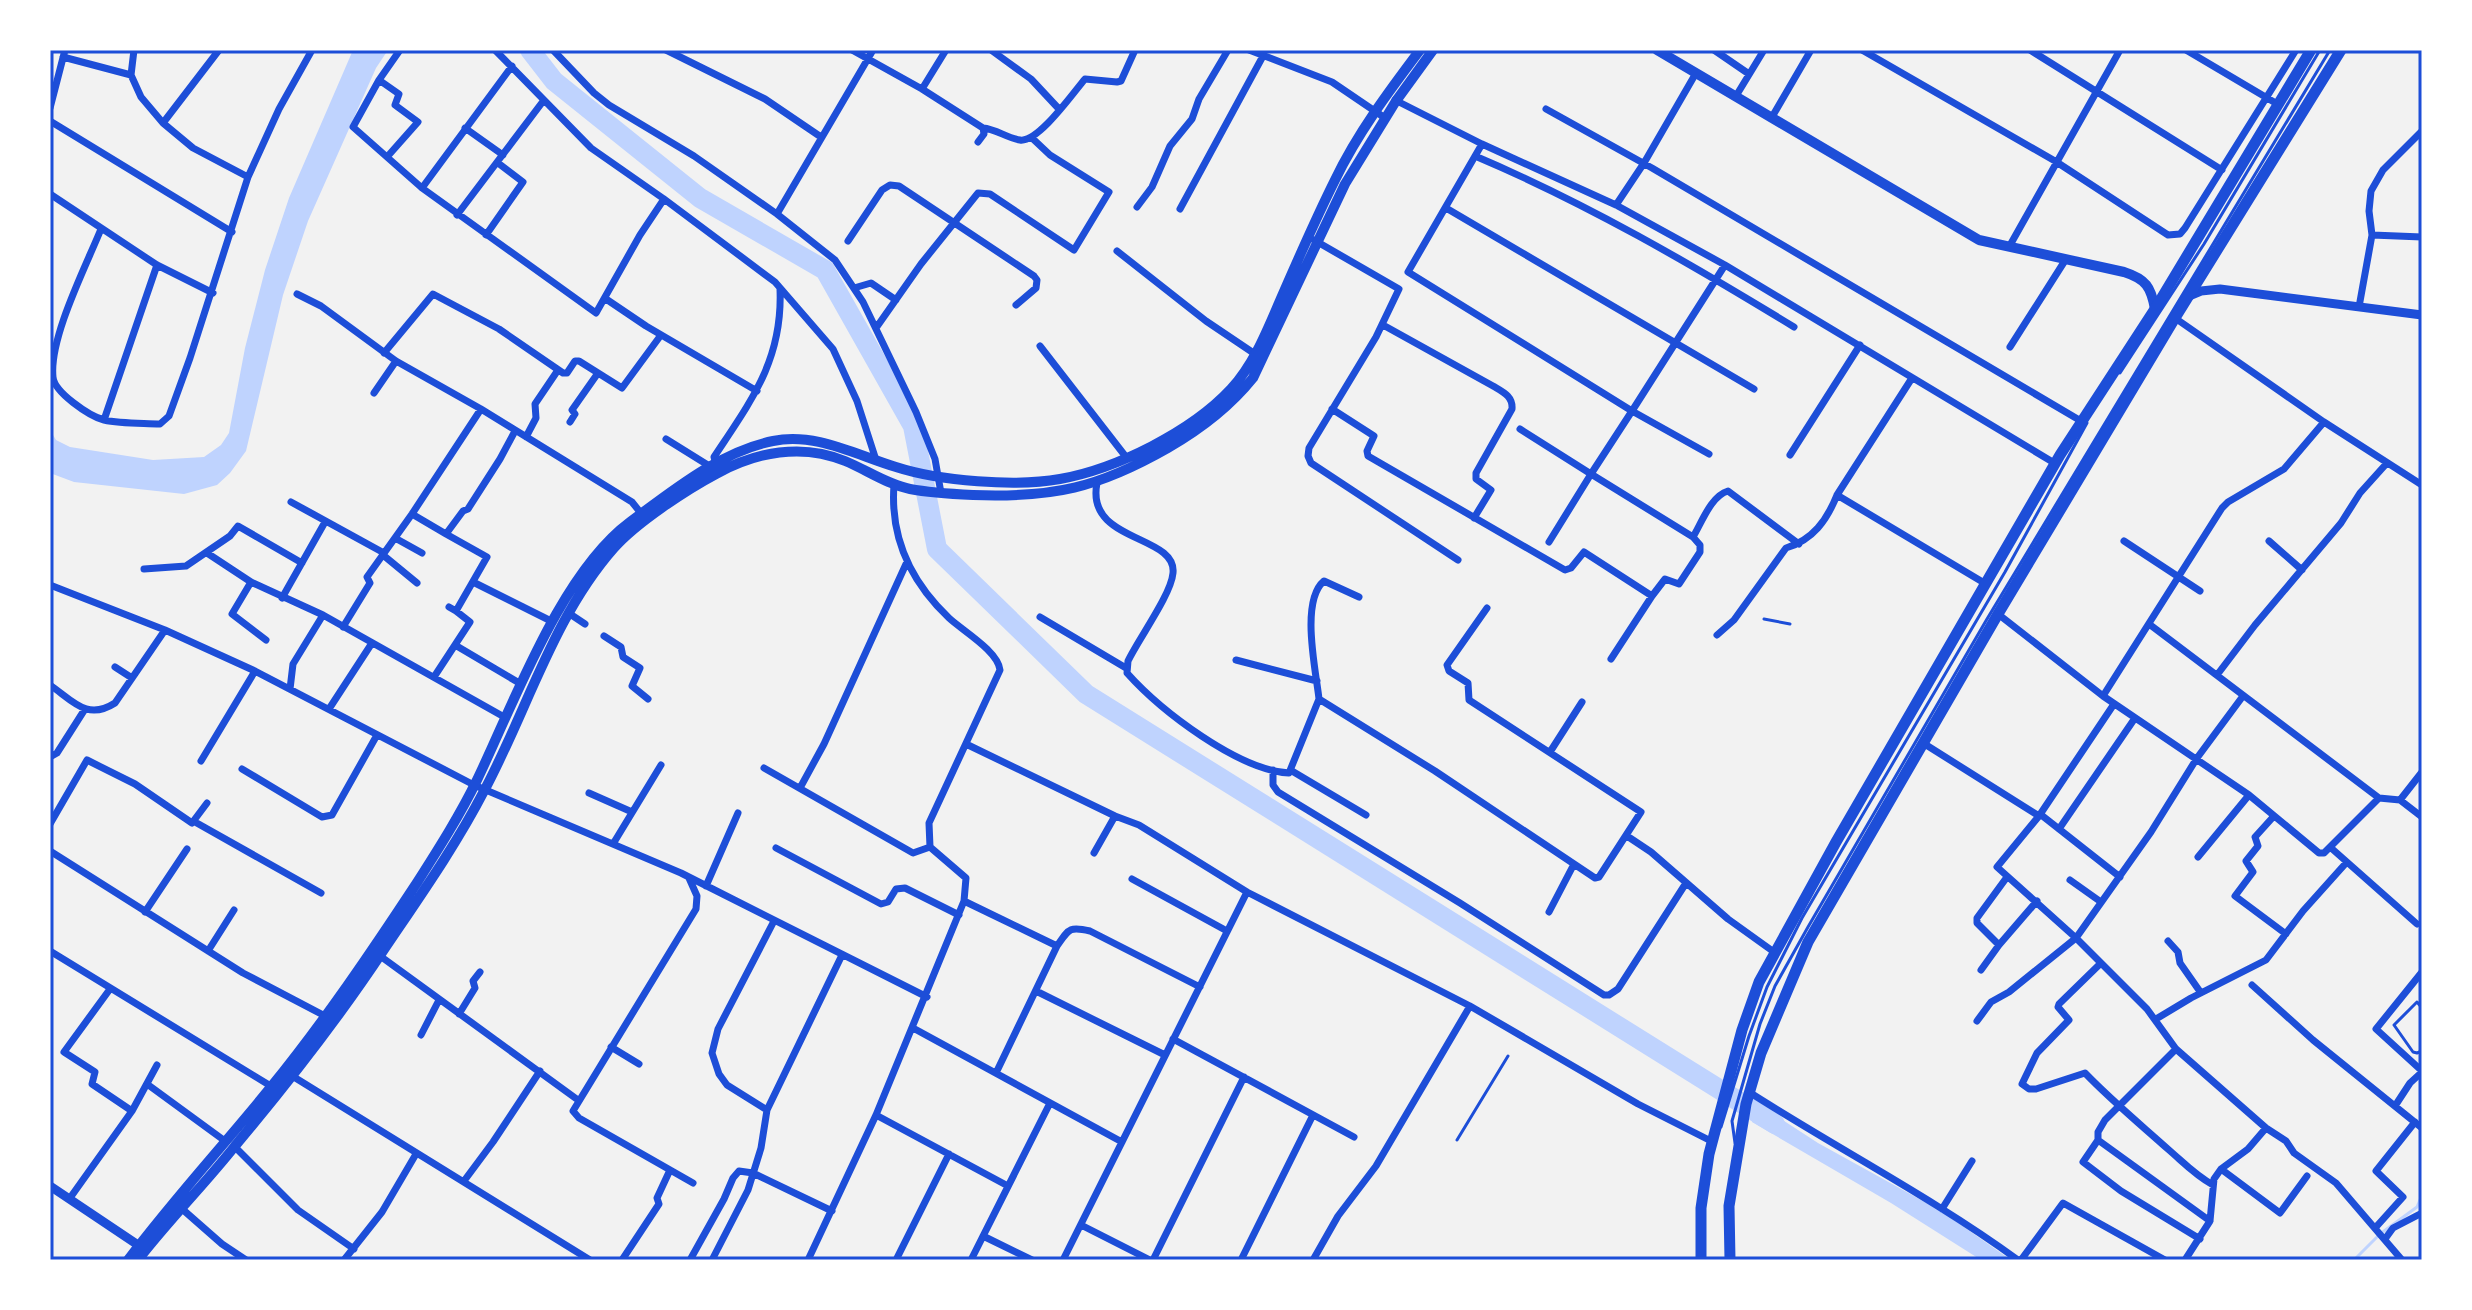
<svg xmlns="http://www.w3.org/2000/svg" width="2472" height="1310" font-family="Ubuntu,sans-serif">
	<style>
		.water { fill: #bfd3fe }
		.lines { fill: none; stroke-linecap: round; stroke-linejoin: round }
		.stream { stroke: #bfd3fe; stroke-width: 3 }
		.river { stroke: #bfd3fe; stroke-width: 20 }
		.service { stroke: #1d4ed8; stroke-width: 3 }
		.minor { stroke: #1d4ed8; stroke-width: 7 }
		.tertiary { stroke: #1d4ed8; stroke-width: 9 }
		.secondary { stroke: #1d4ed8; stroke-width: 10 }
		.trunk { stroke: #1d4ed8; stroke-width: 11 }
		.neatline { fill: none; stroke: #1d4ed8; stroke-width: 3 }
	</style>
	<rect width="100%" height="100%" fill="#f2f2f2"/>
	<!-- water -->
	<path class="water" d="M 353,50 L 388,50 L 376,68 L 308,221 L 283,295 L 246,451 L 230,473 L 217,485 L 184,494 L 74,482 L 50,473 L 50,430 L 56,440 L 70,447 L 153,460 L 204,457 L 221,445 L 229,433 L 245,348 L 265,270 L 289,198 Z
		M 1755,1102 L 1818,1143 L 1941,1211 L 2011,1260 L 1981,1260 L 1891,1203 L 1752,1122 Z"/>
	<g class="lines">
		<!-- stream -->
		<path class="stream" d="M 2354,1260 L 2380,1234 L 2417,1207 L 2422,1195"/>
		<!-- river -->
		<path class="river" d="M 530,50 L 554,81 L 700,198 L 825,270 L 913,426 L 937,549 L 1086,694 L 1775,1124"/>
		<!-- service -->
		<path class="service" d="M 2120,373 L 2204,244 L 2320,50
			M 1764,619 L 1790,624
			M 2422,1008 L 2417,1002 L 2394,1025 L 2413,1052 L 2417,1053 L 2422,1051
			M 1721,1127 L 1749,1036 L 1767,987 L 1802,918 L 2005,572 L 2087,423
			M 1457,1140 L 1508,1056
			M 1735,1143 L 1732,1121 L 1760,1024 L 1775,986 L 1808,927 L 1987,619 L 2330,50"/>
		<!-- minor -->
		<path class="minor" d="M 134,50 L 131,75 L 141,97 L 163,123
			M 219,50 L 163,123 L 193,148 L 248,177
			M 400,50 L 379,80 L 353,127 L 422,188 L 596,313 L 640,235 L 664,199
			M 495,50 L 591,148 L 664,199 L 775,282 L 833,349 L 857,401 L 876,460
			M 553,50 L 594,93 L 609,105 L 694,156 L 777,214 L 835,260 L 863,302 L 916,412 L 935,459 L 941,493
			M 666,50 L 765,99 L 821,137
			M 852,50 L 922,89 L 983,128 L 984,134 L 978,142
			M 991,50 L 1031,79 L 1059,109
			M 1249,50 L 1332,82 L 1385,118
			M 1714,50 L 1749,74
			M 1862,50 L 2055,161 L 2168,235 L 2180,234 L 2185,228 L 2296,50
			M 2030,50 L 2222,170
			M 2186,50 L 2279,105
			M 63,57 L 131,75
			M 379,80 L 399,94 L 395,105 L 418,122 L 387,157
			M 922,89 L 946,50
			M 1736,96 L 1764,50
			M 1395,100 L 1482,144 L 1616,205 L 1725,265 L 2056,464
			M 50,108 L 65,50
			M 1546,109 L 1652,168 L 2081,421
			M 1772,117 L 1811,50
			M 50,121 L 232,232
			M 465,128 L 503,155
			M 983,128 C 996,129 1007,138 1020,140 C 1038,143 1073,93 1085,79 L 1117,82 L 1121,81 L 1135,50
			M 1482,144 L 1408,272 L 1632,411 L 1591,474 L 1693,537
			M 1475,156 C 1586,203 1691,264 1794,327
			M 422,188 L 512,66
			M 50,194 L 157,265 L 213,293
			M 1616,205 L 1644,163 L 1696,73
			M 1137,207 L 1152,187 L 1170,146 L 1192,119 L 1199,99 L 1228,50
			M 1446,208 L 1754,389
			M 1180,209 L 1263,56
			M 777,214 L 873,50
			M 457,215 L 544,100
			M 101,229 C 86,266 49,338 53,377 C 54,392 89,416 104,420 C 121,424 142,423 160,424 L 169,416 L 190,358 L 248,177 L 279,109 L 312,50
			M 486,235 L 523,182 L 498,163
			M 2372,235 L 2422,237
			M 1314,240 L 1399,289 L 1376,337 L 1309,448 L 1308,456 L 1311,463 L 1458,560
			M 848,241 L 882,190 L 890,185 L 899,186 L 1034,276 L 1037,280 L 1036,288 L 1016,305
			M 2009,247 L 2120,50
			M 1117,251 L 1206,321 L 1255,354
			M 854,288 L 871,283 L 896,300
			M 297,294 L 321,306 L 396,361 L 481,409 L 632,502 L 644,517
			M 606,299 L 646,326 L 757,391
			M 2359,307 L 2372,235 L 2369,211 L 2371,191 L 2383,170 L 2422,131
			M 2175,318 L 2324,422 L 2422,485
			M 1383,325 L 1493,386 C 1503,392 1513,396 1512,409 L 1476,473 L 1476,479 L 1491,490 L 1474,518
			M 876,328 L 921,264 L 978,193 L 990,194 L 1074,250 L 1109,192 L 1050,155 L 1032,138
			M 1040,346 L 1126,457
			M 2010,347 L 2066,259
			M 384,353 L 433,294 L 499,329 L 563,373 L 567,373 L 575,361 L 579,361 L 622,388 L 661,335
			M 1912,378 L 1837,495 L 1986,584
			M 374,393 L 396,361
			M 1332,409 L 1374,436 L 1367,451 L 1368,456 L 1565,570 L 1571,568 L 1584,552 L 1652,596 L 1665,579 L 1679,584 L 1700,552 L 1700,545 L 1693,537 C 1702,522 1711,496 1728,491 L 1799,544
			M 104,420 L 157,265
			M 570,422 L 575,414 L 572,410 L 598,373
			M 1520,429 L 1591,474 L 1549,542
			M 526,437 L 536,418 L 535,404 L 558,370
			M 666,439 L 711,467
			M 1709,454 L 1632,411 L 1725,265
			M 1790,455 L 1860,345
			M 716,465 L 714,457 C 751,401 783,360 780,289
			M 1097,483 C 1085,543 1177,534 1173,573 C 1171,595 1139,638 1128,661 L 1127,673 C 1161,711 1238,770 1289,773 L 1319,699 L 1435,771 L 1595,878 L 1599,877 L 1641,812 L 1469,700 L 1468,683 L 1449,671 L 1447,665 L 1487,608
			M 291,502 L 384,553
			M 412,514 L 446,534 L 463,511 L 468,509 L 500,459 L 515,431
			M 446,534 L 487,557 L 456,611 L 449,607
			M 395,538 L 422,553
			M 2124,541 L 2200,591
			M 2269,541 L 2302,570
			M 207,553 L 251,582 L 323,615 L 506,718
			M 383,555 L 417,583
			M 144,569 L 186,566 L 230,536 L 238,526 L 302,563
			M 251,582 L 232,614 L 266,640
			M 473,582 L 553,622
			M 50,585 L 165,630 L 255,671 L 474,785 L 681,873 L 927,997
			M 282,598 L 325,522
			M 570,614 L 585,624
			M 1998,614 L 2103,696 L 2249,795 L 2319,853 L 2324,853 L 2379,798 L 2400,800 L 2422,772
			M 1040,617 L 1126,668
			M 2149,624 L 2379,798
			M 343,627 L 370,583 L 367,577 L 412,514 L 481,409
			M 1717,635 L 1734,620 L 1786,548 C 1813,540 1827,520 1837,495
			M 604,636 L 621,647 L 623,657 L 640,668 L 632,686 L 648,699
			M 455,645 L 521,684
			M 1611,659 L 1652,596
			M 1236,660 L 1317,681
			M 115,667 L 132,678
			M 2217,675 L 2255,625 L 2341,523 L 2360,493 L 2387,463
			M 434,677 L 470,622 L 456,611
			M 50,685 C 73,701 87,721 115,703 L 165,630
			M 290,689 L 293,664 L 323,615
			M 2103,696 L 2222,508 L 2228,502 L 2284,469 L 2324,422
			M 1319,699 C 1316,671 1300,601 1324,581 L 1359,597
			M 2114,704 L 2039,816 L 1997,867 L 2076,938 L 2147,1009 L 2176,1049 L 2266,1128 L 2286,1141 L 2294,1153 L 2336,1183 L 2402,1260
			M 329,709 L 372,643
			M 1923,743 L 2039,816
			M 966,744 L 1115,816 L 1139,825 L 1247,892 L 1470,1006 L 1638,1104 L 1711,1141
			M 1550,752 L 1582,702
			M 50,757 L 57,753 L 85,709
			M 201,761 L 255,671
			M 764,768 L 913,853 L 930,847
			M 242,769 L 322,817 L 332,815 L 377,735
			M 1273,770 L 1273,785 L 1278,792 L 1460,903 L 1604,995 L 1609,995 L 1618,989 L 1686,883
			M 1292,771 L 1366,815
			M 800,788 L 824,744 L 906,564
			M 589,793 L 632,812
			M 2400,800 L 2422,817
			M 2040,814 L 2120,877
			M 2274,816 L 2255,837 L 2258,846 L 2246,861 L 2253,872 L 2235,896 L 2286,934
			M 195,822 L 321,893
			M 50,824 L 87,760 L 135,784 L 192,823 L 207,803
			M 2059,829 L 2135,718
			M 1627,836 L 1651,852 L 1728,919 L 1774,952
			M 613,844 L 661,765
			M 2330,847 L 2417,924
			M 776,848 L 881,904 L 888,902 L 896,889 L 905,888 L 959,915
			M 50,851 L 243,973 L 329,1018
			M 1094,853 L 1115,816
			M 2198,857 L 2249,795
			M 689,878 L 697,896 L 696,909 L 573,1111 L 579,1118 L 693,1183
			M 1132,879 L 1227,931
			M 2070,880 L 2101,902
			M 706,886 L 738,813
			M 964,901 L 1057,946
			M 145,912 L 187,849
			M 1549,912 L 1574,864
			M 2168,941 L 2178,952 L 2180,963 L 2201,993
			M 1999,945 L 2037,901
			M 50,951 L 274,1088
			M 208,951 L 234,910
			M 376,953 L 578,1100
			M 2101,963 L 2059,1004 L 2058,1007 L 2069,1020 L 2037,1053 L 2022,1084 L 2029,1089 L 2036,1089 L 2085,1073 C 2112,1101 2140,1124 2169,1150 C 2184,1163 2195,1175 2213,1185
			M 1981,970 L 1999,945 L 1977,923 L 1977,918 L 2007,877
			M 2422,972 L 2376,1029 L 2422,1071
			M 2252,985 L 2313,1040 L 2422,1128
			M 110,989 L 64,1052 L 95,1072 L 92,1084 L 132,1111
			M 1036,991 L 1165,1055
			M 459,1014 L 475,988 L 473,981 L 480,972
			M 2156,1019 L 2191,998 L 2266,960 L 2303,911 L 2346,863
			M 1977,1021 L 1991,1002 L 2009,992 L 2076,938 L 2151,832 L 2197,758 L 2243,696
			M 913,1028 L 1122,1142
			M 421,1035 L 439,1000
			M 1173,1039 L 1354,1137
			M 611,1047 L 639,1064
			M 2176,1049 L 2105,1120 L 2098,1132 L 2098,1140 L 2083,1162 L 2121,1191 L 2200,1239
			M 996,1073 L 1057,946 C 1069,929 1069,926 1090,931 L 1200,987
			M 289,1074 L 590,1260
			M 147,1084 L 225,1141
			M 1749,1092 C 1838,1149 1933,1198 2018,1260
			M 2395,1106 L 2410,1083 L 2422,1072
			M 767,1110 L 727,1085 L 719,1074 L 712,1053 L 718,1029 L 774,921
			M 876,1115 L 1008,1186
			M 2098,1140 L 2210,1221
			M 235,1147 L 298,1210 L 354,1249
			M 2221,1169 L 2280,1213 L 2307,1176
			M 464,1181 L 493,1142 L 540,1071
			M 70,1198 L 132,1111 L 157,1065
			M 181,1208 L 222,1244 L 246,1260
			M 1942,1209 L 1972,1161
			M 1081,1225 L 1150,1260
			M 2376,1227 L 2403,1197 L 2376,1171 L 2415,1122
			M 983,1236 L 1032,1260
			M 2385,1239 L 2393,1228 L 2422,1213
			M 344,1260 L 382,1212 L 416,1154
			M 622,1260 L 659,1204 L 657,1198 L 670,1170
			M 690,1260 L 724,1199 L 733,1178 L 739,1171 L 753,1173 L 832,1211
			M 712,1260 L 748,1190 L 761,1148 L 767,1110 L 842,955
			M 808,1260 L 876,1115 L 964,901 L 966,878 L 930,847 L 929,823 L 1000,670 C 998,651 963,631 949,618 C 910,581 890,538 894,485
			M 896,1260 L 949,1154
			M 971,1260 L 1050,1103
			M 1063,1260 L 1247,892
			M 1153,1260 L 1244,1077
			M 1241,1260 L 1313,1115
			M 1313,1260 L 1338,1216 L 1376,1166 L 1470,1006
			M 2021,1260 L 2063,1203 L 2165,1260
			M 2185,1260 L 2210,1221 L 2214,1179 L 2221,1169 L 2248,1149 L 2266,1128"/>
		<!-- tertiary -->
		<path class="tertiary" d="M 2189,296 L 2201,291 L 2220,289 L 2422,315
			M 50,1186 L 144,1249"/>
		<!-- secondary -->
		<path class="secondary" d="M 1657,50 L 1979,240 L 2124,272 C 2146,279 2151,287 2155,309
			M 128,1260 C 173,1200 224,1145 271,1087 C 324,1022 372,951 418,881 C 439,848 460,815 477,780 C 514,703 561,573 630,522 C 672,491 721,451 773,441 C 815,432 856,455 896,467 C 939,481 1016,487 1060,479 C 1116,469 1191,432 1231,389 C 1255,363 1268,328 1282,296 C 1299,257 1316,218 1335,180 C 1357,134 1389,91 1420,50
			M 138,1260 C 168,1221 204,1185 235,1146 C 287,1084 338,1019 383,951 C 418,899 455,847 484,791 C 527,711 553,617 614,548 C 636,523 686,490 716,474 C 756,452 802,443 845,461 C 867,470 886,484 910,489 C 931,493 952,494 973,495 C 1053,498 1098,488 1168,448 C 1201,429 1229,408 1253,378 L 1345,184 L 1396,101 L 1433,50"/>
		<!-- trunk -->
		<path class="trunk" d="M 1701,1260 L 1701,1208 L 1709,1154 L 1742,1030 L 1759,982 L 1836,842 L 2060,455 L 2155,309 L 2311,50
			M 1730,1260 L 1729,1206 L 1746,1104 L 1761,1053 L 1808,942 L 1998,614 L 2175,318 L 2341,50"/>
	</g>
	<!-- border -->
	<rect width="2472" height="1310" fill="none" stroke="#ffffff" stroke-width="104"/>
	<rect x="52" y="52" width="2368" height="1206" class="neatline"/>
</svg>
